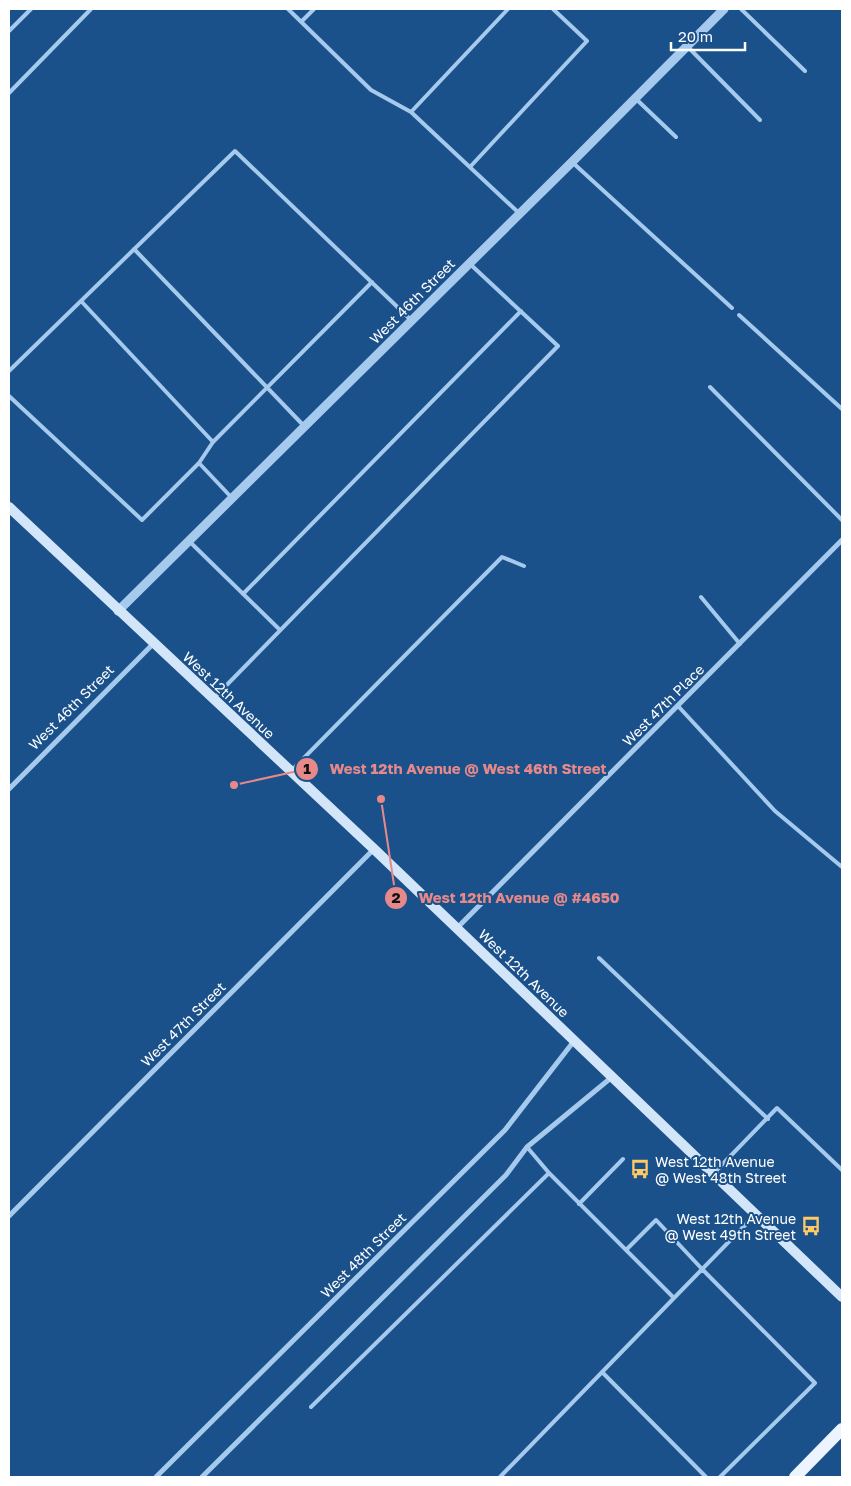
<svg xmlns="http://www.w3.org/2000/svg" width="851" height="1486" font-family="'Golos Text',sans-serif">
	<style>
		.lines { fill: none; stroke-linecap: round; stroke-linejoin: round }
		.service { stroke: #a6caed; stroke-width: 4 }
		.minor { stroke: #a6caed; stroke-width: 5 }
		.tertiary { stroke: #a6caed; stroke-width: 9 }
		.secondary { stroke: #d3e5f9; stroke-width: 10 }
		.primary { stroke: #ecf4ff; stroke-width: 12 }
		.labels { text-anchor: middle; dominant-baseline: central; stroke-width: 4; stroke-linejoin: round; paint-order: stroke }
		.street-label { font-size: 14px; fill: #fff; stroke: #1b518b }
		.poi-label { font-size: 14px; fill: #fff; stroke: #1b518b; text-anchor: start }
		.leader { fill: none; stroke: #e88989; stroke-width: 2 }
		.callout-dot { fill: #e88989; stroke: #1b518b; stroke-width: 2 }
		.mark-label { font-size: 15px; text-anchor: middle; font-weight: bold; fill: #111 }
		.callout-label { font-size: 15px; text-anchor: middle; font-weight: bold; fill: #e88989; stroke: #1b518b; stroke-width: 4; stroke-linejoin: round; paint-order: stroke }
	</style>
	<rect width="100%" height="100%" fill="#1b518b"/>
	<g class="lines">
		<!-- service -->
		<path class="service" d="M 288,9 L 371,90 L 411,112
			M 508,9 L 411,112 L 520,214
			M 741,9 L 805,71
			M 302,21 L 314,9
			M 9,31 L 31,9
			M 687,46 L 760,120
			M 9,93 L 91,9
			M 635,98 L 676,137
			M 572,162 L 732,308
			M 470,167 L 587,41 L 553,9
			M 134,249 L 305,427
			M 81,301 L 213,442 L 199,463
			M 739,315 L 842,409
			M 9,371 L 235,151 L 412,321
			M 710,387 L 842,520
			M 9,396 L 142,520 L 199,463 L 232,498
			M 213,442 L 372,282
			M 189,541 L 280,630
			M 243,594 L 521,311
			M 701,597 L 740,644
			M 214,698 L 558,346 L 470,264
			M 678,706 L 775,811 L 842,867
			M 292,770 L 502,557 L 524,566
			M 599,958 L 768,1119
			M 527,1147 L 549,1173 L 674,1298 L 754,1216
			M 714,1173 L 777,1108 L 842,1170
			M 579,1204 L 623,1159
			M 626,1250 L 656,1220 L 702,1269 L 815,1383 L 720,1477
			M 602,1372 L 706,1477
			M 311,1407 L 549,1173
			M 500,1477 L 674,1298"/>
		<!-- minor -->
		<path class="minor" d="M 9,789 L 153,644
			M 457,928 L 842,540
			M 9,1216 L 374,849
			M 156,1477 L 505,1130 L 574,1041
			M 202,1477 L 506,1175 L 527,1147 L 612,1077"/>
		<!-- tertiary -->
		<path class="tertiary" d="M 118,611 L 572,162 L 724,9"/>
		<!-- secondary -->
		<path class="secondary" d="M 9,507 L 374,849 L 842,1297"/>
		<!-- primary -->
		<path class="primary" d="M 795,1477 L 842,1429"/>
	</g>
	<!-- icons -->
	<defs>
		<symbol id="bus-bare" viewBox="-9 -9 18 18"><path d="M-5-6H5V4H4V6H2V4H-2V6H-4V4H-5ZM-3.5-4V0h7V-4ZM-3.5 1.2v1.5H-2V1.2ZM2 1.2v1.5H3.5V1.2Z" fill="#feca63" stroke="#1b518b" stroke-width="2.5" paint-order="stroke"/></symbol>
	</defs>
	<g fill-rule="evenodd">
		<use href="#bus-bare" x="626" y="1155" width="28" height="28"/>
		<use href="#bus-bare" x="797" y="1212" width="28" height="28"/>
	</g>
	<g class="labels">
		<!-- street labels -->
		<g class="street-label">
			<text transform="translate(412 301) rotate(-45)">West 46th Street</text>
			<text transform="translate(229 695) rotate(43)">West 12th Avenue</text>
			<text transform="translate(663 705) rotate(-45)">West 47th Place</text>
			<text transform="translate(71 707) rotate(-45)">West 46th Street</text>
			<text transform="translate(524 973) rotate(44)">West 12th Avenue</text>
			<text transform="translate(183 1024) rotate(-45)">West 47th Street</text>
			<text transform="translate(363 1255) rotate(-45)">West 48th Street</text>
		</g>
		<!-- poi labels -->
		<g class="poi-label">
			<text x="655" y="1161">West 12th Avenue<tspan x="655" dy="16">@ West 48th Street</tspan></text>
			<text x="796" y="1218" text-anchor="end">West 12th Avenue<tspan x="796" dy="16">@ West 49th Street</tspan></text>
		</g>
	</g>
	<!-- callouts -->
	<path class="leader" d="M234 785L307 769M381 799L396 898"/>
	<g class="callout-dot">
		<circle cx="234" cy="785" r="5"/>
		<circle cx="381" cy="799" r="5"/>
		<circle cx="307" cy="769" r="12"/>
		<circle cx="396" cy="898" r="12"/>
	</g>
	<g class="mark-label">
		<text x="307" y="774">1</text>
		<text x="396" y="903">2</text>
	</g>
	<g class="callout-label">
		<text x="468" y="774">West 12th Avenue @ West 46th Street</text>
		<text x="519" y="903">West 12th Avenue @ #4650</text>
	</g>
	<!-- border -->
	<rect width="851" height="1486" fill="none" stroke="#ffffff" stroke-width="20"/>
	<!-- scale -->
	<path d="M671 42v8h74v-8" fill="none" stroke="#ffffff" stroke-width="2.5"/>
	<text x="678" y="42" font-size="15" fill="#ffffff" stroke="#1b518b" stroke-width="4" paint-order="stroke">20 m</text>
</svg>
